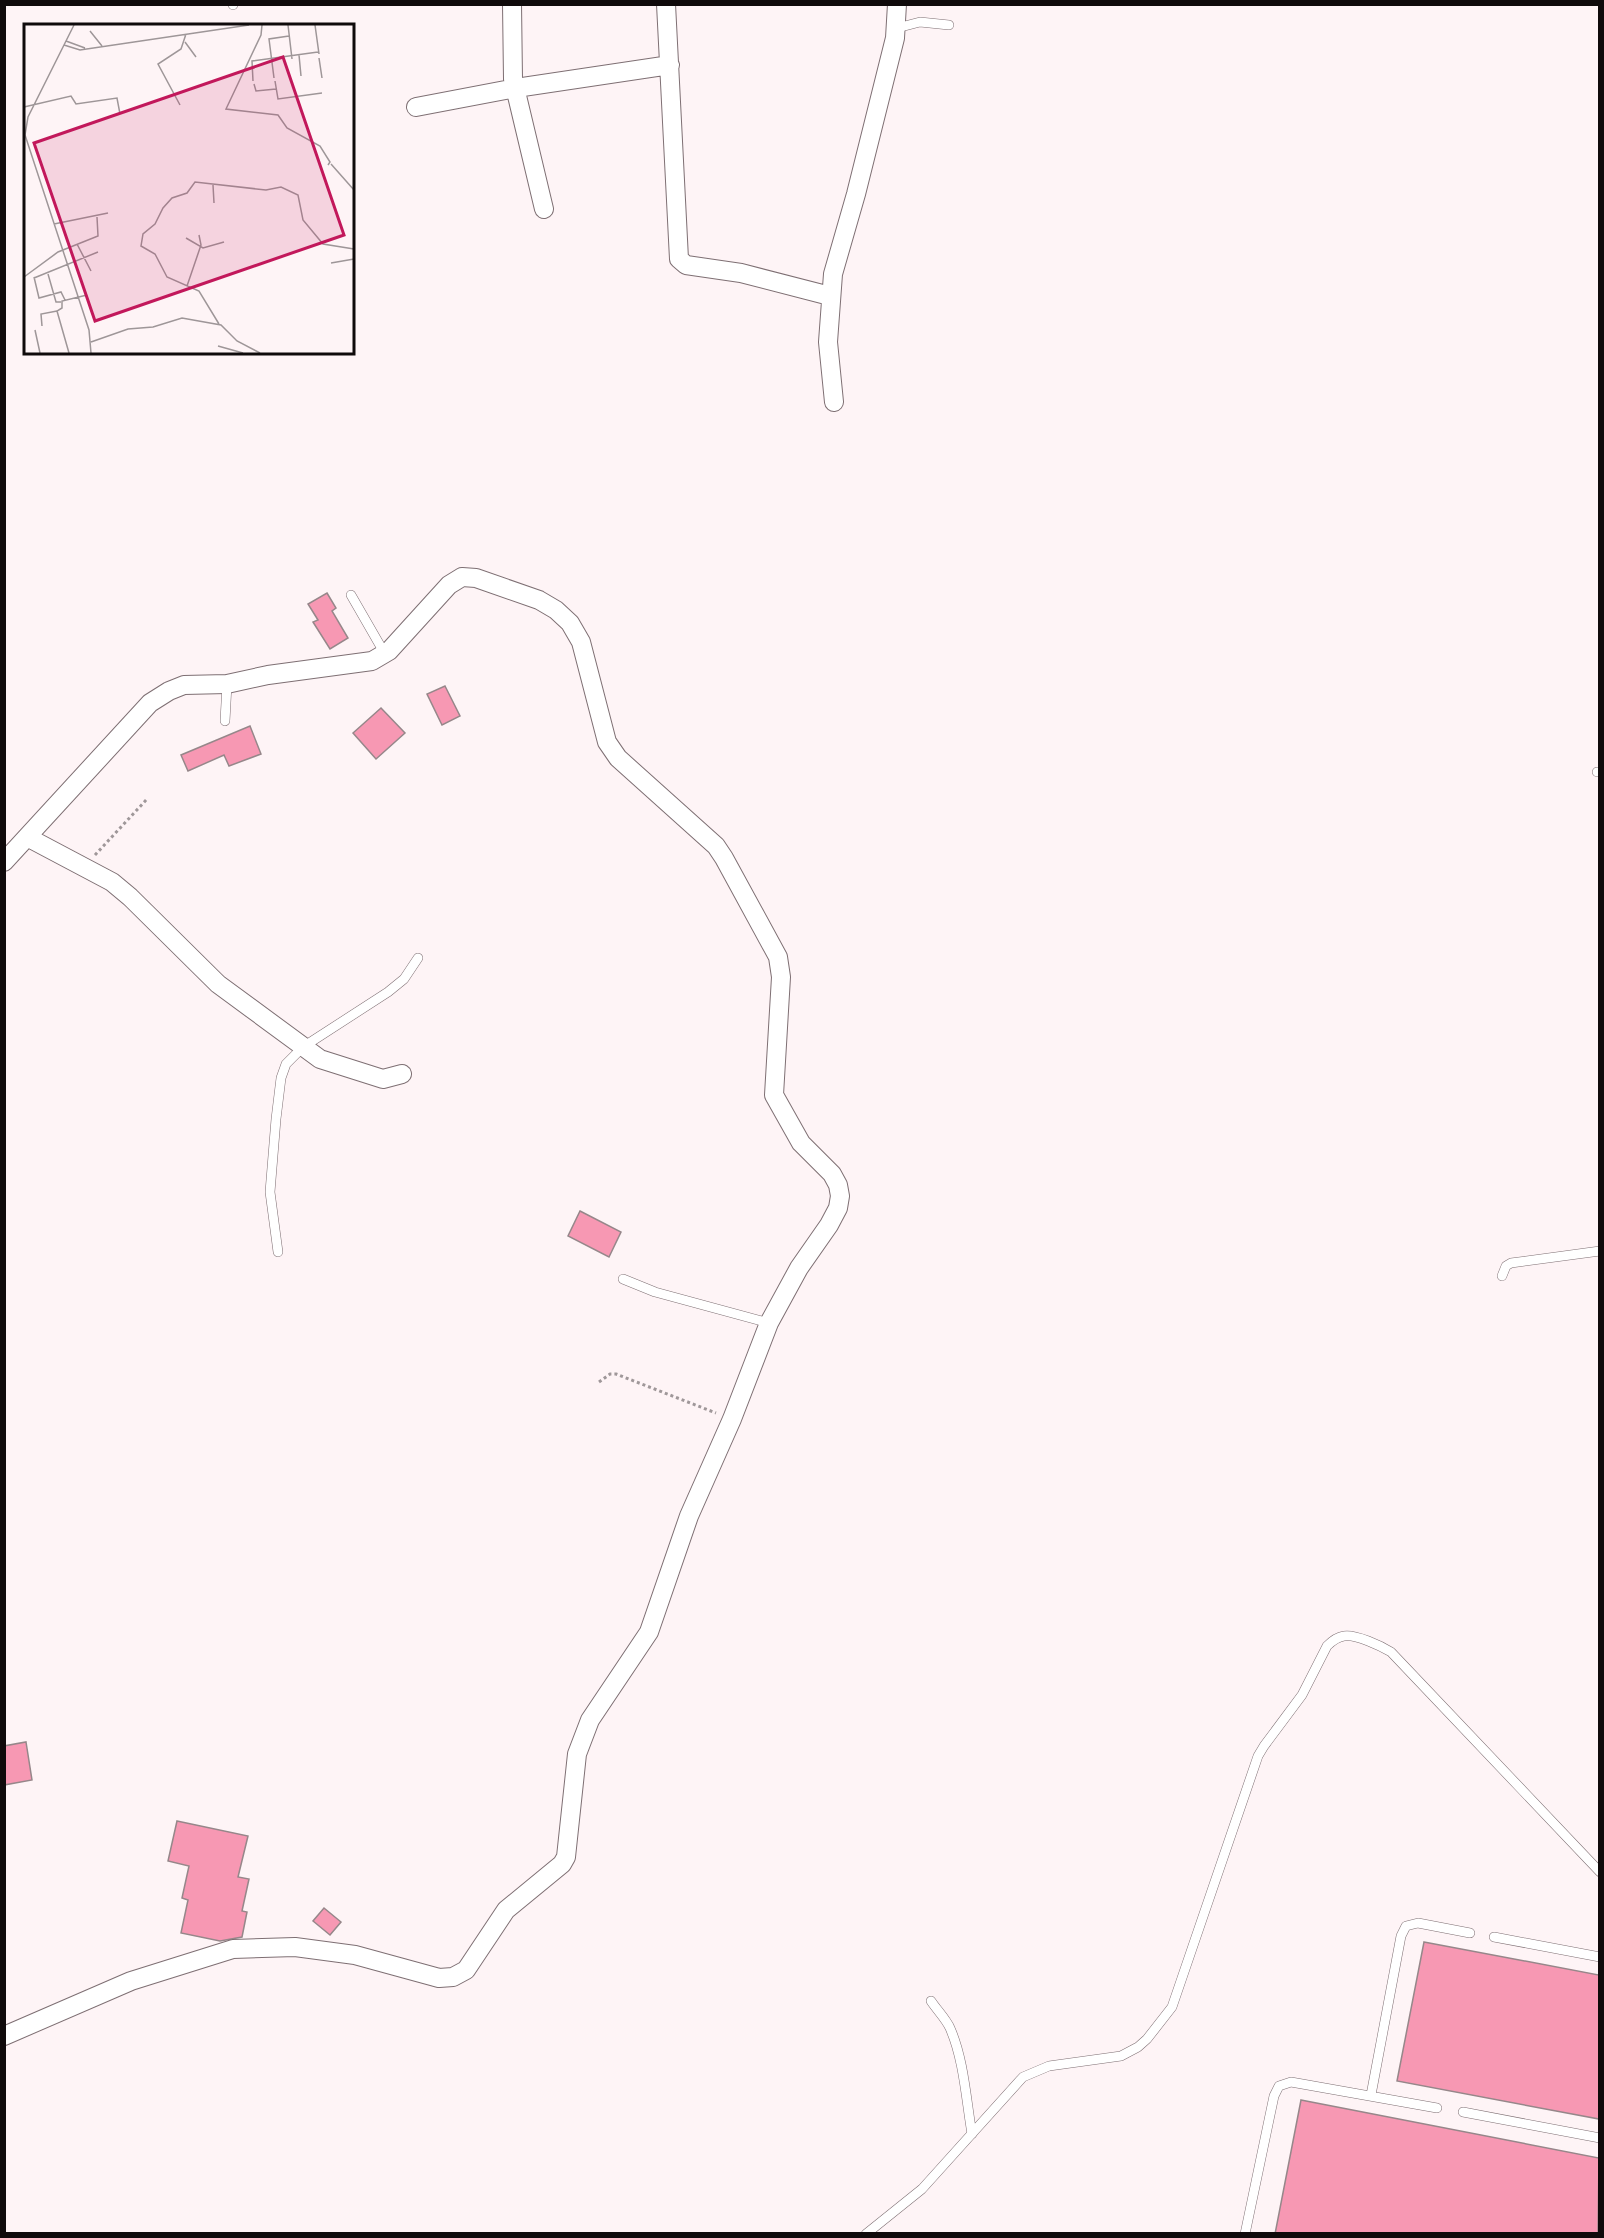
<svg xmlns="http://www.w3.org/2000/svg" width="1604" height="2238" font-family="'Asap Condensed',sans-serif">
	<style>
		.building { fill: #f798b3; stroke: #96878a; stroke-width: 1.5 }
		.lines { fill: none; stroke-linecap: round; stroke-linejoin: round }
		.service-casing { stroke: #7e6f73; stroke-width: 10 }
		.minor-casing { stroke: #7e6f73; stroke-width: 20 }
		.path { stroke: #9f9799; stroke-width: 3; stroke-dasharray: 3 3; stroke-linecap: butt }
		.service { stroke: #fff; stroke-width: 9 }
		.minor { stroke: #fff; stroke-width: 18 }
		.inset-road { fill: none; stroke: #9e9698; stroke-width: 1.5 }
		.view { fill: #c2185b; fill-opacity: 0.15; stroke: #c2185b; stroke-width: 3 }
		.inset-edge { fill: none; stroke: #0f0a0b; stroke-width: 3 }
	</style>
	<rect width="100%" height="100%" fill="#fef4f6"/>
	<!-- building -->
	<path class="building" d="M 327,593 L 336,608 L 332,611 L 348,638 L 330,649 L 313,622 L 318,620 L 308,604 Z
		M 445,686 L 460,716 L 442,725 L 427,694 Z
		M 381,708 L 405,733 L 376,759 L 353,733 Z
		M 250,726 L 261,754 L 229,766 L 224,755 L 188,771 L 181,755 Z
		M 580,1211 L 621,1232 L 609,1257 L 568,1236 Z
		M 26,1742 L 32,1780 L 4,1785 L 4,1746 Z
		M 177,1821 L 248,1836 L 238,1877 L 249,1879 L 242,1911 L 247,1912 L 242,1937 L 220,1941 L 181,1933 L 188,1900 L 182,1898 L 189,1866 L 168,1861 Z
		M 324,1908 L 341,1922 L 330,1935 L 313,1921 Z
		M 1424,1942 L 1599,1975 L 1599,2119 L 1397,2081 Z
		M 1301,2100 L 1599,2158 L 1598,2234 L 1275,2234 Z"/>
	<g class="lines">
		<defs>
			<path id="service" d="M 233,5 L 233,4
				M 897,28 L 920,22 L 949,25
				M 351,595 L 385,654
				M 225,721 L 227,684
				M 1597,772 L 1600,772
				M 278,1252 L 270,1192 L 276,1119 L 281,1078 L 286,1064 L 303,1047 L 388,992 L 404,979 L 418,958
				M 1502,1276 L 1506,1266 L 1511,1263 L 1600,1251
				M 623,1279 L 655,1292 L 769,1323
				M 1494,1937 L 1600,1957
				M 931,2001 C 937,2010 946,2019 950,2028 C 964,2060 966,2099 972,2134
				M 1371,2095 L 1401,1936 L 1406,1926 L 1418,1923 L 1470,1933
				M 1463,2112 L 1600,2138
				M 866,2234 L 922,2189 L 1023,2077 L 1049,2066 L 1121,2056 L 1138,2047 L 1147,2039 L 1172,2007 L 1258,1756 L 1264,1746 L 1302,1695 L 1327,1646 C 1332,1641 1337,1637 1344,1636 C 1356,1634 1381,1646 1391,1652 L 1600,1872
				M 1245,2234 L 1274,2096 L 1279,2086 L 1291,2082 L 1437,2108"/>
			<path id="minor" d="M 512,4 L 513,79 L 544,209
				M 666,4 L 679,259 L 686,265 L 741,273 L 830,296
				M 416,107 L 516,88 L 670,65
				M 834,402 L 828,342 L 833,274 L 856,194 L 895,38 L 897,4
				M 27,837 L 112,882 L 130,897 L 218,984 L 320,1059 L 383,1079 L 402,1074
				M 4,862 L 150,703 L 169,691 L 184,685 L 227,684 L 268,675 L 372,661 L 389,651 L 449,585 L 462,577 L 476,578 L 539,600 L 556,610 L 570,623 L 581,642 L 607,742 L 618,758 L 716,846 L 724,858 L 778,957 L 781,977 L 774,1095 L 801,1143 L 832,1174 L 838,1185 L 840,1196 L 838,1208 L 829,1225 L 799,1268 L 769,1323 L 732,1419 L 689,1516 L 649,1632 L 590,1720 L 577,1754 L 566,1857 L 562,1864 L 506,1910 L 466,1970 L 453,1977 L 439,1978 L 355,1955 L 295,1947 L 233,1949 L 131,1981 L 4,2036"/>
		</defs>
		<!-- service casing -->
		<use href="#service" class="service-casing"/>
		<!-- minor casing -->
		<use href="#minor" class="minor-casing"/>
		<!-- path -->
		<path class="path" d="M 95,855 L 148,798
			M 599,1382 L 610,1374 L 616,1374 L 716,1413"/>
		<!-- service -->
		<use href="#service" class="service"/>
		<!-- minor -->
		<use href="#minor" class="minor"/>
	</g>
	<!-- overview -->
	<g transform="translate(24 24)">
		<rect width="330" height="330" fill="#fef4f6"/>
		<path class="inset-road" d="M 50,1 L 4,93 L 1,111 L 65,306 L 67,329M 238,1 L 237,11 L 202,85 L 254,91 L 263,104 L 296,122 L 306,138 L 304,141M 264,1 L 268,35M 291,1 L 295,30M 66,7 L 78,22M 42,17 L 61,24M 161,18 L 172,33M 40,21 L 56,26 L 225,1M 275,31 L 277,52M 295,34 L 298,54M 250,54 L 245,15 L 265,12M 229,57 L 228,37 L 294,28M 251,57 L 254,75 L 298,69M 230,60 L 232,67 L 252,65M 156,81 L 134,40 L 157,25 L 162,10M 0,83 L 47,72 L 52,80 L 93,74 L 96,90M 307,140 L 330,166M 189,161 L 190,179M 30,200 L 84,189M 162,214 L 179,224 L 200,218M 53,220 L 67,247M 307,239 L 330,235M 24,250 L 32,278 L 37,278M 0,253 L 34,228 L 74,212 L 73,193M 10,253 L 15,274 L 37,268 L 41,276M 10,254 L 74,228M 163,262 L 177,221 L 175,211M 195,300 L 175,267 L 143,253 L 131,230 L 117,222 L 119,210 L 131,200 L 139,184 L 148,174 L 163,169 L 171,158 L 242,166 L 257,163 L 274,171 L 279,196 L 299,220 L 330,225M 18,302 L 17,290 L 33,287M 11,306 L 16,329M 67,318 L 104,305 L 129,303 L 158,294 L 197,301 L 213,317 L 236,329M 194,322 L 219,329M 45,329 L 33,287 L 38,284 L 38,277 L 63,271"/>
		<path class="view" d="M 259,33 L 320,211 L 71,297 L 10,119 Z"/>
		<rect width="330" height="330" class="inset-edge"/>
	</g>
	<!-- border -->
	<rect width="1604" height="2238" fill="none" stroke="#0f0a0b" stroke-width="12"/>
</svg>
